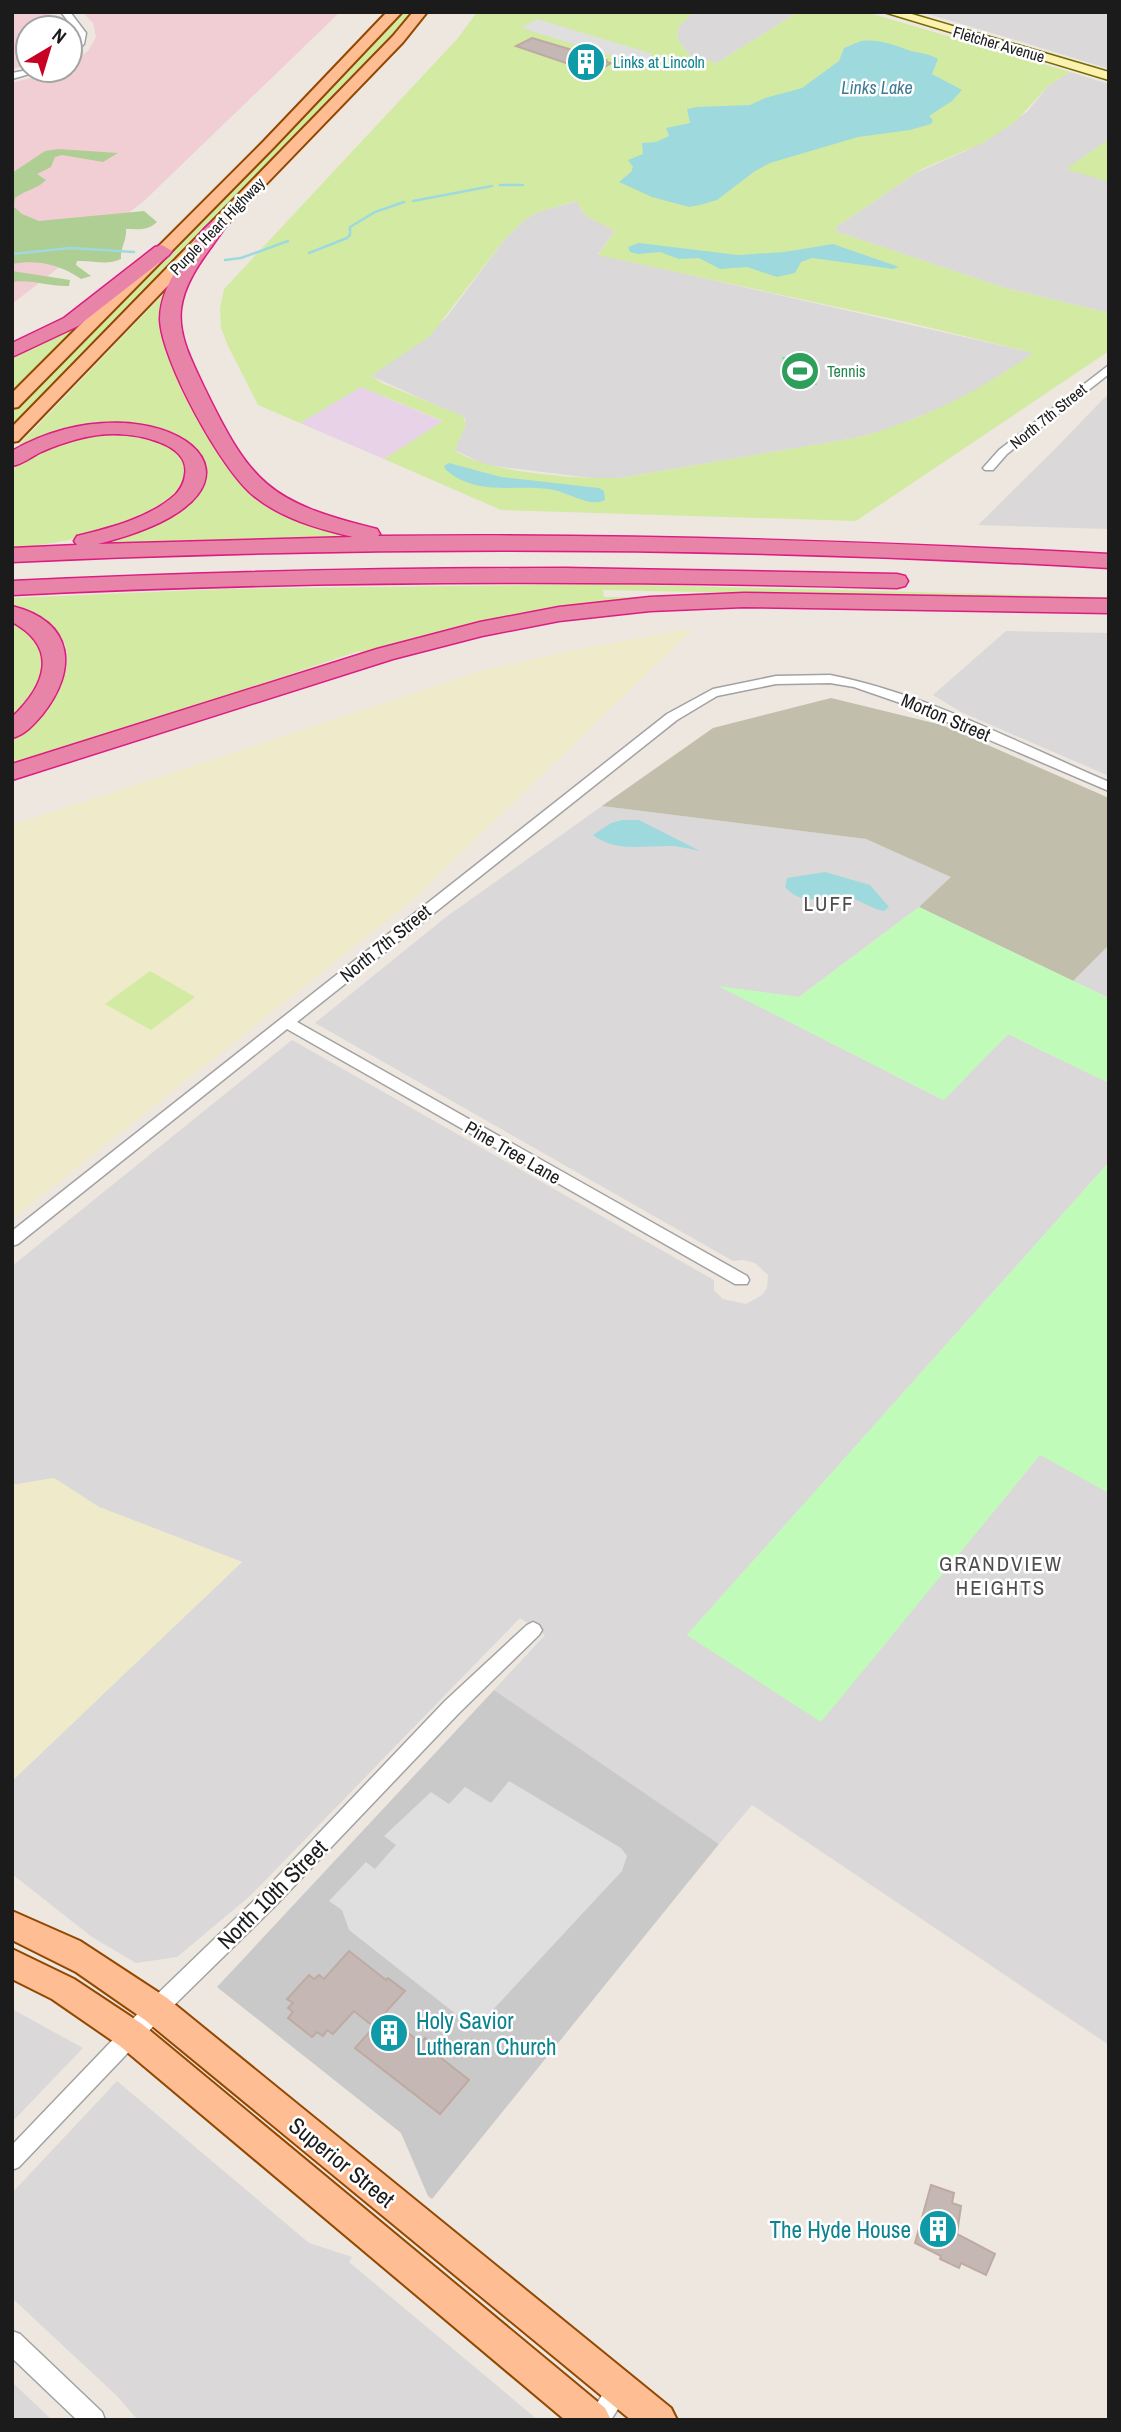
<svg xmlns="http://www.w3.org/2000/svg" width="1121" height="2432" font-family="'Archivo Narrow',sans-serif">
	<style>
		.residential { fill: #dad8d8 }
		.commercial { fill: #f0ced3 }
		.industrial { fill: #e7d2e7 }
		.religious { fill: #c9c9c9 }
		.construction { fill: #c2beac }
		.farmland { fill: #eeeaca }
		.grass { fill: #d3eaa3; fill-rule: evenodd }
		.forest { fill: #afce93 }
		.park { fill: #c0fbba }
		.pitch { fill: #7ae0a7 }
		.parking { fill: #dfdfdf }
		.water { fill: #9edadd }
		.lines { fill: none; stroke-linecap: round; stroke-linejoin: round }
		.stream { stroke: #9edadd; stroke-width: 2.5 }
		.building { fill: #c5b8b4; stroke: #bfaaa2; stroke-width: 2 }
		.street-casing { stroke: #a2a2a2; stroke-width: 3 }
		.secondary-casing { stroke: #746b01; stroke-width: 3 }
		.primary-casing { stroke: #934800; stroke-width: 4 }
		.highway-casing { stroke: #db1d81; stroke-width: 3 }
		.street { fill: #fff; fill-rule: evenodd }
		.secondary { fill: #fbf2b0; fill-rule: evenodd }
		.primary { fill: #ffbd94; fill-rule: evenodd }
		.highway { fill: #e984a9; fill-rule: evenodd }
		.labels { text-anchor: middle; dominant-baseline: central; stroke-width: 5; stroke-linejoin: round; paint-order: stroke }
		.far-street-label { font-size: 16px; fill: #1b1b1b; stroke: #fff }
		.far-culture-label { font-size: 16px; fill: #0d838f; stroke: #fff; text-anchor: start }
		.far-leisure-label { font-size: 16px; fill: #27864d; stroke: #fff; text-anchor: start }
		.far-water-label { font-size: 18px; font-style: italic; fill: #3e7a96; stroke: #fff }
		.street-label { font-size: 19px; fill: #1b1b1b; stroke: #fff }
		.neighbourhood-label { font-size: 21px; letter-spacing: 2px; fill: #4e4e4e; stroke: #fff }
		.near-street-label { font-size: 23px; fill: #1b1b1b; stroke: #fff }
		.near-culture-label { font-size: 23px; fill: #0d838f; stroke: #fff; text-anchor: start }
	</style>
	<rect width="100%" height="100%" fill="#ede7e0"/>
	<!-- residential -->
	<path class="residential" d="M 694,12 L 798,12 L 717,63 L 689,55 L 677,38 L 679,26 Z
		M 921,12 L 1109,12 L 1109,69 L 1022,42 Z
		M 1070,72 L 1109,84 L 1109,313 L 1005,288 L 835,231 L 836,227 L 916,173 L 968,150 L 1027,112 L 1049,85 Z
		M 577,201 L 582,211 L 592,219 L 615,231 L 598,254 L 1034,353 L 995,380 L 950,404 L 888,429 L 855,438 L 620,478 L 592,478 L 485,465 L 455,450 L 466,424 L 465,418 L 371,376 L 446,318 L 504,240 L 524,220 L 538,212 Z
		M 1109,393 L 1109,529 L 978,525 L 1056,448 Z
		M 1006,631 L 1109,633 L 1109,776 L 961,712 L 933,695 Z
		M 602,806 L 866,839 L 952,877 L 919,907 L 799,997 L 721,987 L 943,1100 L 1008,1034 L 1109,1083 L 1109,1162 L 687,1635 L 821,1721 L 1041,1454 L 1109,1493 L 1109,2045 L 752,1805 L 719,1844 L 494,1690 L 545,1635 L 520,1618 L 250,1896 L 177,1957 L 136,1963 L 92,1937 L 12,1874 L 12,1781 L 242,1562 L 99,1507 L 54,1478 L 12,1485 L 12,1266 L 292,1040 L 714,1280 L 714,1290 L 723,1299 L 746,1304 L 762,1295 L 767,1288 L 768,1275 L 755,1263 L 743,1260 L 733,1261 L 315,1023 L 446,917 Z
		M 1109,945 L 1109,998 L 1073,981 Z
		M 12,2009 L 83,2048 L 12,2122 Z
		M 117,2081 L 309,2243 L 352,2257 L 349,2262 L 538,2420 L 138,2420 L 117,2396 L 12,2298 L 12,2193 Z
		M 12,2382 L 52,2420 L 12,2420 Z"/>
	<!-- commercial -->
	<path class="commercial" d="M 12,12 L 48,12 L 65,28 L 28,28 L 28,65 L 12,69 Z
		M 82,12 L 340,12 L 145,200 L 12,304 L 12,83 L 58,70 L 70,70 L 70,64 L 88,51 L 96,37 L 93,23 Z"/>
	<!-- industrial -->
	<path class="industrial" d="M 361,387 L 444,422 L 384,459 L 300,423 Z"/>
	<!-- religious -->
	<path class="religious" d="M 494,1690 L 719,1844 L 432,2199 L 428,2196 L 401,2133 L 217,1987 Z"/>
	<!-- construction -->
	<path class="construction" d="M 831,698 L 942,725 L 1109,798 L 1109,945 L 1073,981 L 919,907 L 951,877 L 866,839 L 602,806 L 713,728 Z"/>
	<!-- farmland -->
	<path class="farmland" d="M 694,628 L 413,900 L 12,1219 L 12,825 L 481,671 L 569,651 Z
		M 54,1478 L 99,1507 L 242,1562 L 12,1781 L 12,1485 Z"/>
	<!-- grass -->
	<path class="grass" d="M 402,12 L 410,12 L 400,29 L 12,429 L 12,411 L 387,30 Z
		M 477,12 L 694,12 L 679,26 L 677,38 L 689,55 L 717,63 L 798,12 L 866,12 L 1070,72 L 1049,85 L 1016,121 L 983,143 L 922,169 L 836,227 L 835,231 L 1005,288 L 1109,313 L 1109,351 L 856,521 L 501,510 L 384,459 L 443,421 L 361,387 L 300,423 L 258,405 L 228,346 L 221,328 L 220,308 L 224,289 L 458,38 ZM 576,201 L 586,216 L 615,231 L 598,255 L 911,323 L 1033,353 C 978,392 921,421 855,438 L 620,478 C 583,479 483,473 455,450 L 466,424 L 463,416 L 382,383 L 371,376 L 430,336 L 504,240 L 524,220 L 538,212 Z
		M 1109,139 L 1109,182 L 1066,169 Z
		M 174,283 L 167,323 L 252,485 L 367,538 L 83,546 L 196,494 C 214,460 191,438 157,430 C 143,427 76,430 60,433 C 46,435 33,445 19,445 Z
		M 83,320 L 12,392 L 12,353 Z
		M 94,432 L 142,433 L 175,446 L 189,465 L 185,490 C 133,529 76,542 12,548 L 12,464 L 31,452 Z
		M 602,584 L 1109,597 L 1109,601 L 603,590 L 604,597 L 644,597 L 645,601 L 364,655 L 359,651 L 12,768 L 12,738 C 41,720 86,669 59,634 C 47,620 29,612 12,606 L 12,598 L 224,589 Z
		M 12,618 L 50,653 L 41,687 L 12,722 Z
		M 150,971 L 195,997 L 151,1030 L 105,1004 Z"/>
	<!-- forest -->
	<path class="forest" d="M 58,149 L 118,153 L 103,162 L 62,155 L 55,157 L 51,167 L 37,174 L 46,180 C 39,188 24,191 15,198 L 14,207 L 22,214 L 39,221 L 144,211 L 157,222 C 148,231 138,229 126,229 C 127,240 120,248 121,259 C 106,266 93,260 77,261 L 76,265 L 91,276 L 81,279 C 61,265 37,259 12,264 L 12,173 L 45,151 Z
		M 12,271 L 70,280 L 69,286 C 50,287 32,279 12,282 Z"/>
	<!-- park -->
	<path class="park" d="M 919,907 L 1109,998 L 1109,1083 L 1008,1034 L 944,1100 L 718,986 L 799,997 Z
		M 1109,1162 L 1109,1493 L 1040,1455 L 821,1722 L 687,1635 Z"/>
	<!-- pitch -->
	<path class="pitch" d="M 782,357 L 810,357 L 817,385 L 789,386 Z"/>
	<!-- parking -->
	<path class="parking" d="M 537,19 L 653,54 L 649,57 L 656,60 L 646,66 L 521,28 Z
		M 509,1781 L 621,1848 L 627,1856 L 622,1871 L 475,2029 L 349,1930 L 342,1910 L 329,1901 L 366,1862 L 375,1869 L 396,1845 L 384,1836 L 431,1792 L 449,1804 L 465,1787 L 491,1803 Z"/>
	<!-- water -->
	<path class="water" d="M 861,41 C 881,39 893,45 911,51 C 920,53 930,54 938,59 L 932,74 L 962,90 L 952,101 L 929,116 L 933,120 L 931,124 L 910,130 L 858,137 L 770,163 L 755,171 L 717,200 L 700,205 L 689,207 L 652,197 L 619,182 L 631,172 L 633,167 L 628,160 L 643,154 L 642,143 L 656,142 L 669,136 L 666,128 L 690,123 L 687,109 L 696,107 L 750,105 L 765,98 L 802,88 L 839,61 L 844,48 Z
		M 639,243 L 738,255 L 784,252 L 833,244 L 899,267 L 893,269 L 812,258 L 801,262 L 795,273 L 777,277 L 747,267 L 720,269 L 699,258 L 679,259 L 660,252 L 638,254 L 630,252 L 628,247 Z
		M 449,463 L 501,477 L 599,488 L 604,491 L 605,500 C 591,508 569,493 554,490 C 516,483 477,498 445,469 L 444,466 Z
		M 622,820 L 639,820 L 700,851 C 692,849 682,847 673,846 C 646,845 615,853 593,835 L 611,823 Z
		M 825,872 L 870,885 L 889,907 L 884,911 C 872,909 864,902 853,899 C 826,891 807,911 785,887 L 787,878 Z"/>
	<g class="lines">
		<!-- stream -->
		<path class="stream" d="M 500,185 L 523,185
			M 413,201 L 492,186
			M 309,253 L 347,238 L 350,235 L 350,227 L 375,212 L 404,202
			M 12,254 L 71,248 L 134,252
			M 225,260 L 241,258 L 288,241"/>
	</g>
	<!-- building -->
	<path class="building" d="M 532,38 L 606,60 L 604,61 L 611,63 L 595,73 L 516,46 Z
		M 349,1951 L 386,1980 L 388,1978 L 405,1991 L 384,2014 L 421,2043 L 425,2038 L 435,2046 L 431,2050 L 469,2080 L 440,2114 L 355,2048 L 374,2027 L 354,2011 L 333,2034 L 327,2030 L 323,2036 L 317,2032 L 312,2037 L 288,2018 L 293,2012 L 288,2008 L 293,2003 L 287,1999 L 309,1975 L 314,1979 L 319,1975 L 324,1979 Z
		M 931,2185 L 954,2193 L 952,2203 L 961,2206 L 957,2234 L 995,2254 L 986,2275 L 961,2263 L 959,2268 L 940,2259 L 941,2256 L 915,2243 Z"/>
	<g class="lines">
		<defs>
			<path id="street" d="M 61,12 L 70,12 L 86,33 L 84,44 L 70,58 L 70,50 L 76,43 L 77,33 Z
				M 28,70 L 43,70 L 12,79 L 12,73 Z
				M 1109,365 L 1109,374 L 1007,454 L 993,470 L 985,470 L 983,468 L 999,450 Z
				M 830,675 C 924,693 1020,744 1109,782 L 1109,791 L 912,707 L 854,687 L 830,683 L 776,684 L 717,696 L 677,720 L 297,1022 L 747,1276 L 749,1280 L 747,1284 L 735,1284 L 287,1029 L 18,1244 L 12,1246 L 12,1231 L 667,714 L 713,689 L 776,676 Z
				M 533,1622 L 539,1625 L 542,1630 L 539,1635 L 459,1713 L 276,1905 L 163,2016 L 19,2167 L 12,2170 L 12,2145 L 149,2002 L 262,1893 L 445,1701 L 527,1625 Z
				M 12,2331 L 20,2334 L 102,2412 L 105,2420 L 77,2420 L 12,2358 Z
				M 620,2377 L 628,2380 L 631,2388 L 611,2420 L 586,2420 L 612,2380 Z"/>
			<path id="secondary" d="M 884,12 L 905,12 L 1109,72 L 1109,80 Z"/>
			<path id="primary" d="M 387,12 L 402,12 L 274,147 L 18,407 L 12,408 L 12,393 L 264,141 Z
				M 413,12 L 427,12 L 403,42 L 18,441 L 12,442 L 12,427 L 393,36 Z
				M 12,1911 L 80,1941 L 167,1998 L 671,2408 L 677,2420 L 631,2420 L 145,2020 L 76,1972 L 12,1940 Z
				M 12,1949 L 74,1979 L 142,2024 L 605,2408 L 611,2420 L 565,2420 L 120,2046 L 52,1999 L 12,1979 Z"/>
			<path id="highway" d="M 217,220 L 226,226 C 209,252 185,277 181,309 C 178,336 192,361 203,385 C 251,484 268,502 377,529 L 380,534 L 378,536 C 622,533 865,541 1109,554 L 1109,568 C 743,547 378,545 12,562 L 12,548 L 77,545 L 74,541 L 77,536 C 110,528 150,518 176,494 C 181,488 184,483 185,475 C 191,443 137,434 114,434 C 89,434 64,442 41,452 C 31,457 23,464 12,466 L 12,451 C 157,368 318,489 98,544 L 353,537 C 319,529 282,519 254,496 C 222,471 161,360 160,319 C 160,297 171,277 183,260 C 191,248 203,224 217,220 Z
				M 162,245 L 172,251 L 169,255 L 78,326 L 12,357 L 12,343 L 64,318 L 155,247 Z
				M 565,568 L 897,574 L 905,576 L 908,581 L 905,586 L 897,588 C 602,580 307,580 12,595 L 12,581 C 197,572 381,568 565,568 Z
				M 744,593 L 1109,599 L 1109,613 L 744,607 L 650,611 L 559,621 L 482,636 L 393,659 L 12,780 L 12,764 L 377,649 L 480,622 L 559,607 L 650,597 Z
				M 12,606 C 75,622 78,670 42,715 C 33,725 25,735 12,738 L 12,717 C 45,686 60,648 12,622 Z"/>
		</defs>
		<!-- street casing -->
		<use href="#street" class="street-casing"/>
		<!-- secondary casing -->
		<use href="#secondary" class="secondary-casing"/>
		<!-- primary casing -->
		<use href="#primary" class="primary-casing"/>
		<!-- highway casing -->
		<use href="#highway" class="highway-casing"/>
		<!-- street -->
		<use href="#street" class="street"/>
		<!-- secondary -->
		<use href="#secondary" class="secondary"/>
		<!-- primary -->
		<use href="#primary" class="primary"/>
		<!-- highway -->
		<use href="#highway" class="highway"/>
	</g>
	<!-- icons -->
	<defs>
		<symbol id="building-disc" viewBox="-11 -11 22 22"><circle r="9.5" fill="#0f9aa8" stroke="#fff"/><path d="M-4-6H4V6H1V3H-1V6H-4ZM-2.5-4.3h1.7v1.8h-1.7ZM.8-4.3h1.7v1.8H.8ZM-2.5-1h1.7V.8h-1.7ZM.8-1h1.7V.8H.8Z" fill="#fff"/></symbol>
		<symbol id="stadium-disc" viewBox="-11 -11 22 22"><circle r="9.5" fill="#2e9e5b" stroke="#fff"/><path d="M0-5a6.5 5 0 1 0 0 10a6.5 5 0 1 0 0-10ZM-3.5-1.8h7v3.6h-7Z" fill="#fff"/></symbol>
	</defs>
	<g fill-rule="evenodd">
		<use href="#building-disc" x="564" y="40" width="44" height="44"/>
		<use href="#stadium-disc" x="778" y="349" width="44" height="44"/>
		<use href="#building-disc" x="367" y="2011" width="44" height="44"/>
		<use href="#building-disc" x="916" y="2207" width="44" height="44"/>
	</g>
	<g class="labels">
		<!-- far-street labels -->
		<g class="far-street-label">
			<text transform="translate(999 44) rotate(16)">Fletcher Avenue</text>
			<text transform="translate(217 226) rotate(-46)">Purple Heart Highway</text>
			<text transform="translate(1048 416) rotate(-39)">North 7th Street</text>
		</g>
		<!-- far-culture labels -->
		<g class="far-culture-label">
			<text x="613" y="62">Links at Lincoln</text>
		</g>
		<!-- far-leisure labels -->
		<g class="far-leisure-label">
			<text x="827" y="371">Tennis</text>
		</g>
		<!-- far-water labels -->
		<g class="far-water-label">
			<text x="877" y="87">Links Lake</text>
		</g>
		<!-- street labels -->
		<g class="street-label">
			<text transform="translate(946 717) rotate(23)">Morton Street</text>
			<text transform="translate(385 943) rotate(-39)">North 7th Street</text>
			<text transform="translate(513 1152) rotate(30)">Pine Tree Lane</text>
		</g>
		<!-- neighbourhood labels -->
		<g class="neighbourhood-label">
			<text x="829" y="903">LUFF</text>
			<text x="1001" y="1563">GRANDVIEW<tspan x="1001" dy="24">HEIGHTS</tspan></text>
		</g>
		<!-- near-street labels -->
		<g class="near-street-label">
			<text transform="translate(272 1894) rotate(-45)">North 10th Street</text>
			<text transform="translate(342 2162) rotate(39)">Superior Street</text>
		</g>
		<!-- near-culture labels -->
		<g class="near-culture-label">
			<text x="416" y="2020">Holy Savior<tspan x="416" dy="26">Lutheran Church</tspan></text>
			<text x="911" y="2229" text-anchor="end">The Hyde House</text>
		</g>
	</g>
	<!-- border -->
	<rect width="1121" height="2432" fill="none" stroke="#1b1b1b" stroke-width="28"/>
	<!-- north arrow -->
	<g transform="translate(49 49) rotate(38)"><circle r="33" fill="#ffffff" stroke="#a4a4a4" stroke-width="2"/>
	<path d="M0-5L12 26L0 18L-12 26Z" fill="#c70024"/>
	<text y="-10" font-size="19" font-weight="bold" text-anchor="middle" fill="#1b1b1b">N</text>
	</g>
</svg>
